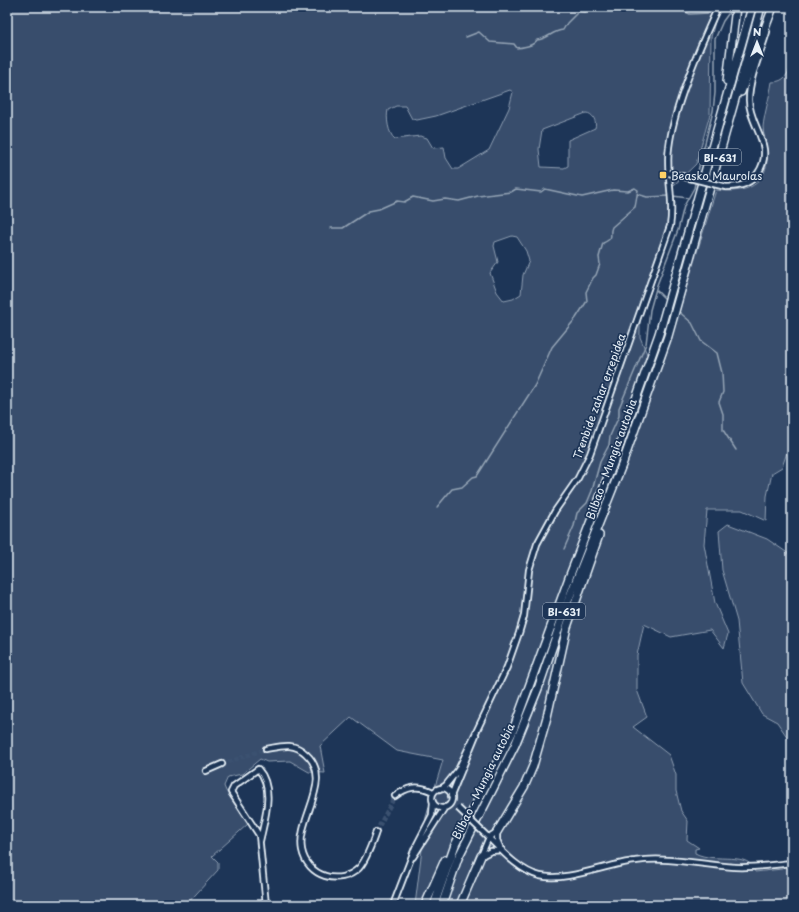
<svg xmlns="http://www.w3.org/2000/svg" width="799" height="912" font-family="'Playpen Sans',sans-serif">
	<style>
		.green { fill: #374d6c; stroke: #909fb2; fill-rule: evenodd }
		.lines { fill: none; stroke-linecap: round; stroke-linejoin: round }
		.stream { stroke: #95a4b5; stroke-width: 1.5 }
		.minor-tunnel { stroke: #3b516f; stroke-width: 4.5; stroke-dasharray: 4.5 2; stroke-linecap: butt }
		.minor-casing { stroke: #e8f1f8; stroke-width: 8 }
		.highway-casing { stroke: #e8f1f8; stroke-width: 10 }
		.minor { stroke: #1d3557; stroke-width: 4.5 }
		.highway { stroke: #1d3557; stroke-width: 7 }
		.minor-bridge-casing { stroke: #e8f1f8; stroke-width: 8; stroke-linecap: butt }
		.minor-bridge { stroke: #1d3557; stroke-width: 4.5 }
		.poi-dot { fill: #ffd166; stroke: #1d3557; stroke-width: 1.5 }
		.labels { text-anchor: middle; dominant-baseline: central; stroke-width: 3.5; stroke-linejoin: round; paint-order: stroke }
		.shield { fill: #1d3557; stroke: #abb9c8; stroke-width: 1 }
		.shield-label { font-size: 10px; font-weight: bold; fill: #e8f1f8 }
		.poi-label { font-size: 11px; fill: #e8f1f8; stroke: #1d3557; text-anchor: start }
		.street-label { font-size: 11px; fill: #e8f1f8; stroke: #1d3557 }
	</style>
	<rect width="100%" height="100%" fill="#1d3557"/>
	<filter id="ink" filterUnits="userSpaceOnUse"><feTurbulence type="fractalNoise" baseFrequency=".025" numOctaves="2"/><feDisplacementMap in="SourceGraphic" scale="8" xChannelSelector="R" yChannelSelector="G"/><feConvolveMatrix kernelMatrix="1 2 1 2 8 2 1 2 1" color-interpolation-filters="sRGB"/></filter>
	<g filter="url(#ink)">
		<!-- green -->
		<path class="green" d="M 7,7 L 719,7 L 711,37 L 710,114 L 696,164 L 670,189 L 675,203 L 674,209 L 662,259 L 640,321 L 640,337 L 647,354 L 663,364 L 716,190 C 746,194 769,186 767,152 C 767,143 763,135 763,127 C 764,115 770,95 772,82 C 785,82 788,74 792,63 L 792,438 L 782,467 L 772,473 L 767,496 L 766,521 L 742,510 L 707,510 L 704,544 L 715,603 L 728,634 L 724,648 L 710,630 L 671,637 L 644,624 L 637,655 L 637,690 L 647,717 L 633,727 L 669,755 L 676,775 L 676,791 L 681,811 L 688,821 L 687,840 L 699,848 L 695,849 L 695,853 C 715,864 750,850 755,872 L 782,869 L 791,856 L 792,857 L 792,905 L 415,905 L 426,817 L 443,760 L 397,751 L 351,717 L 320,746 L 325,773 L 309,772 L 290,761 L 267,762 L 260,759 L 242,774 L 228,777 L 224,786 L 226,791 L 248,824 L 212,856 L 218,862 L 218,870 L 186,905 L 7,905 ZM 510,90 L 513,92 L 509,108 L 489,150 L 458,169 L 453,169 L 446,158 L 444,147 L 433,148 L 427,138 L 420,136 L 395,139 C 388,134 386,117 388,110 L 396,106 L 405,106 L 412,119 L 417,120 L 436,116 ZM 586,113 C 593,113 597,122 595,128 L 568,140 L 568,166 L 564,168 L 541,167 L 539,149 L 542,130 ZM 512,236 L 517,237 L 526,251 L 529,261 L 523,275 L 521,294 L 513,299 L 504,301 L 497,292 L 490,273 L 498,262 L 494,246 L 495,242 Z
			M 728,524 L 767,539 L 792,556 L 792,744 L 777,722 L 762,714 L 743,683 L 737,621 L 722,570 L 719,531 Z"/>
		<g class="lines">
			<!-- stream -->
			<path class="stream" d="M 626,7 C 634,13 648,9 657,7
				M 675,7 L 690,14 L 708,13
				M 466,37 L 479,32 L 490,42 L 514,44 L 517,48 C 524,47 533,46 537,40 C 548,39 552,31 563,30 L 567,23 L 579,11 L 585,12 L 588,7
				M 637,194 L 647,197 L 669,196
				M 673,196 L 688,198
				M 331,228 L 343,228 L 369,211 L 379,209 L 397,201 L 404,202 L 413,197 L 433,201 L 445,199 L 459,201 L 478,196 L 511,192 L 516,189 L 541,192 L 545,189 L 582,197 L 613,190 L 628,191 L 635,188 L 638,190 L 635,207 L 612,227 C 608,236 616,237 603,243 L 599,257 L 600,264 L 596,275 L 593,278 L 586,292 L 587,301 L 576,318 L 552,347 L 535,385 L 477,476 L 473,477 L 462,487 L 452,489 L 437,507
				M 656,290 L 666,300
				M 677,310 L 692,323 L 701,341 L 717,353 L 722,373 L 723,392 L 719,402 L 723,414 L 723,430 L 736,450
				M 564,549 L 574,526 L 577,513 L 587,503 L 592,491 L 600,462 L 609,445 L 610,436 L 619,416 L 619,408 L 646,344 L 650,310 L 657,285 L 678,230 L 684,206 L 694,188 L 697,175 L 713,111 L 715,93 L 715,39 L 723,21 L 731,10"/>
			<!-- minor-tunnel -->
			<path class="minor-tunnel" d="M 222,764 L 266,749
				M 376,832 L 395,796"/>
			<defs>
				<path id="minor" d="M 726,187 C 739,187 751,184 758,173 C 776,146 749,126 749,100 C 749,78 761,53 767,32
					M 266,749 C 282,746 294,742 306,754 C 335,780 296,819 302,850 C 307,876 339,887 359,868 C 367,859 372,843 376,832
					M 206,771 L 222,764
					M432 798a10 10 0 1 1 20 0a10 10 0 1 1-20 0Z
					M 440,789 L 446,785 L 458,770 L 507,667 L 519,633 L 524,616 L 529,570 L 537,544 L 555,511 L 578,478 L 590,454 L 670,226 C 675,199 665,174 669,147 C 674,105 700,46 718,7
					M 395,796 C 407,787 417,785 431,791
					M 451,796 L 476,735
					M 497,832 L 497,840 L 500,847
					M 487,836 C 501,850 519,871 540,876 C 567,882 607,864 635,861 C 668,856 702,865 735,867 C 754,868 773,865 792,863
					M 260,841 C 265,818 275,788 258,769 L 234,786 L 231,792 L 259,835 L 266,905
					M 483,855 L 491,851 L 502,850
					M 481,856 L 489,837 L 497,832
					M 413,857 L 445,807
					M 393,905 L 415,848 L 432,815 L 433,802"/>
				<path id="highway" d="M 727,81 L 736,7
					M 741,92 L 773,7
					M 497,832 L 524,787 L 533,766 L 547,717 L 567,627 L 599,535
					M 425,905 L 445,860
					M 434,905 L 455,845 L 512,733 L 570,575 L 614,461 L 659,334 L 752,7
					M 442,905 L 458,858 L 515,745 L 539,686 L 568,601 L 622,465 L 668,336 L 761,7
					M 460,905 L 481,856"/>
			</defs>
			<!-- minor casing -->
			<use href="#minor" class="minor-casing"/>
			<!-- highway casing -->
			<use href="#highway" class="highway-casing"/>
			<!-- minor -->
			<use href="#minor" class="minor"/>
			<!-- highway -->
			<use href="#highway" class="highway"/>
			<defs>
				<path id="minor-bridge" d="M 669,173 L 726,187
					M 458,808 L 487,836"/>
			</defs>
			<!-- minor-bridge casing -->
			<use href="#minor-bridge" class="minor-bridge-casing"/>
			<!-- minor-bridge -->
			<use href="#minor-bridge" class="minor-bridge"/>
		</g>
	</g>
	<!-- markers -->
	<rect class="poi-dot" x="659" y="171" width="8" height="8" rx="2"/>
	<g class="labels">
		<!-- shield labels -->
		<g class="shield">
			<rect x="699" y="149" width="42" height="16" rx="3"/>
			<rect x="543" y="603" width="42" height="16" rx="3"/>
		</g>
		<g class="shield-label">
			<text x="720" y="157">BI-631</text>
			<text x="564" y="611">BI-631</text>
		</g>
		<!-- poi labels -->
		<g class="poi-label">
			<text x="671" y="175">Beasko Maurolas</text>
		</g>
		<!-- street labels -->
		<g class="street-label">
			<text transform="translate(599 396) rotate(-70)">Trenbide zahar errepidea</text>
			<text transform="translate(611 459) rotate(-70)">Bilbao - Mungia autobia</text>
			<text transform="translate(483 781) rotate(-64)">Bilbao - Mungia autobia</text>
		</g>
	</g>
	<!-- margin -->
	<rect width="799" height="912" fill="none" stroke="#1d3557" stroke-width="24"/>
	<rect x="12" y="12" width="775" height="888" fill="none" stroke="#e8f1f8" stroke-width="1.5" filter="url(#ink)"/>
	<!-- north arrow -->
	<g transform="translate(757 42)" stroke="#1d3557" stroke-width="3" paint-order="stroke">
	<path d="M0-3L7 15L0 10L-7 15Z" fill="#e8f1f8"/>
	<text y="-6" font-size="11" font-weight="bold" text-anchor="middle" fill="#e8f1f8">N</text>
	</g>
</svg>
